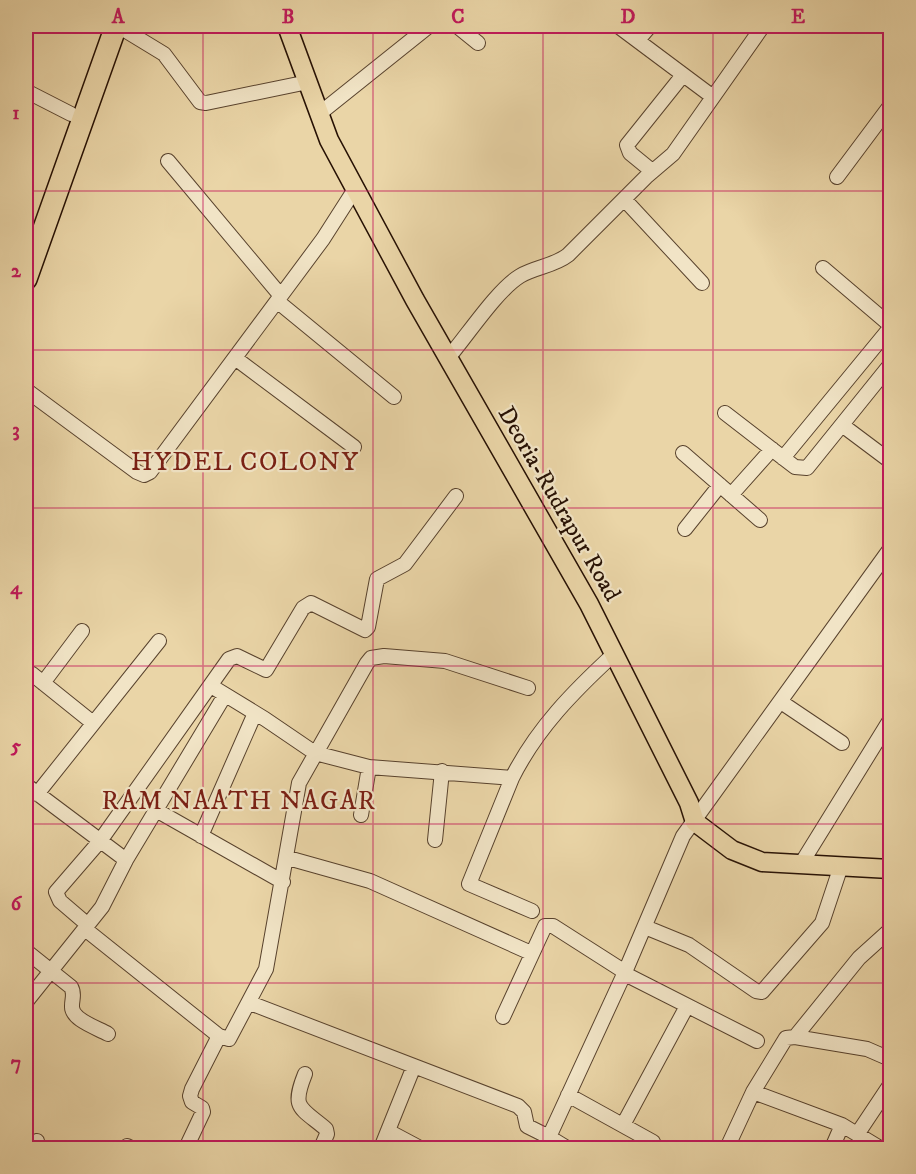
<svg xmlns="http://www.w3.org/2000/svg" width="916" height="1174" font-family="'IM FELL DW Pica',serif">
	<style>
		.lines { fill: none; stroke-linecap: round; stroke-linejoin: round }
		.minor-casing { stroke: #58422d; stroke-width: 16 }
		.major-casing { stroke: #271104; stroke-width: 21 }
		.highway-casing { stroke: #271104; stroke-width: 24 }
		.minor { stroke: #f1e4c6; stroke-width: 14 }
		.major { stroke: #ead5a7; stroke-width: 18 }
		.highway { stroke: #ead5a7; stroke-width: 21 }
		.grid { fill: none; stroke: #c2185b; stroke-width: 1.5; stroke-opacity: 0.55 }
		.labels { text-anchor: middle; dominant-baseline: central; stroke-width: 4.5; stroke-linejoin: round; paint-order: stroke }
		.street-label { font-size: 24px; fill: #271104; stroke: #f1e4c6 }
		.neighbourhood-label { font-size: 26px; letter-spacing: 1.5px; fill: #7a1f14; stroke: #f1e4c6 }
		.neatline { fill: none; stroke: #c2185b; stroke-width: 2 }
		.grid-label { font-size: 20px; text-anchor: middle; font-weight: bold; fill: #c2185b }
	</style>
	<rect width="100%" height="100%" fill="#ead5a7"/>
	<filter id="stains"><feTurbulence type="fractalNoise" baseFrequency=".00333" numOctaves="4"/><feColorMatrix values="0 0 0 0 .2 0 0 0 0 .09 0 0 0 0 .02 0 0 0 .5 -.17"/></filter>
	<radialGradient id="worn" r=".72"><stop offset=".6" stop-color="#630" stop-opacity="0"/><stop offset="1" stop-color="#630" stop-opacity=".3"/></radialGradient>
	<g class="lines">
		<defs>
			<path id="minor" d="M 118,26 L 164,54 L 200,102 L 206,103 L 308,82
				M 457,26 L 478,43
				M 618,26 L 713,97
				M 638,40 L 650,26
				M 26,91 L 71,114
				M 319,114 L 429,26
				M 168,161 L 281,296
				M 652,171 L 630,153 L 627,145 L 683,75
				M 837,177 L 890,106
				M 624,199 L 702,283
				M 823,268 L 890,325
				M 277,301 L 394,397
				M 235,358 L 354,447
				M 448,358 C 467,336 497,290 520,276 C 535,267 554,266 568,255 L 646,177 L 673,154 L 763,26
				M 26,390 L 137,472 L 144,475 L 150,472 L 323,239 L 355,189
				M 725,413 L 795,467 L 807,468 L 890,365
				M 842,425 L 890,461
				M 683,453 L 760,520
				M 783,458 L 890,328
				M 731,495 L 772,449
				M 685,529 L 720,485
				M 26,673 L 32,674 L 93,723
				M 43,683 L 82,631
				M 211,686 L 265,719 L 315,753 L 369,767 L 512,778 C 537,728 574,691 614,654
				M 781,702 L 842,743
				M 512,778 L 469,884 L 532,911
				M 26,785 L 126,860
				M 37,794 L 159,641
				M 156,810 L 283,882
				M 361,815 L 369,767
				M 201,836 L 255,713
				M 435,840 L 442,771
				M 288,858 L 370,881 L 531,953
				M 801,864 L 890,720
				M 88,925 L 60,901 L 56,892 L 100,841 L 229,659 L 237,656 L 266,670 L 303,608 L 311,603 L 365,630 L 368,627 L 377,579 L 405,564 L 456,496
				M 645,927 L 689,945 L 756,991 L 762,992 L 822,923 L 841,866
				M 85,929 L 219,1036 L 229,1039 L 266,969 L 299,783 L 367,663 L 371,658 L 384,656 L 445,661 L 528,688
				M 26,951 L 71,987 C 75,994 72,998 72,1006 C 71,1020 98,1028 108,1034
				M 625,974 L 757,1041
				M 26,1002 L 102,907 L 126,860 L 225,695
				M 250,1003 L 518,1106 L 524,1112 L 527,1126 L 549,1137
				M 503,1017 L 545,926 L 553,926 L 625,972
				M 795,1037 L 859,958 L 890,930
				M 305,1074 C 291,1109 300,1107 326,1129 L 327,1134 L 321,1148
				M 753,1092 L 842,1125 L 880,1148
				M 568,1095 L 653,1142 L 655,1148
				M 623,1125 L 687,1006
				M 388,1131 L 420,1148
				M 858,1133 L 890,1085
				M 127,1146 L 131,1148
				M 32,1148 L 37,1141
				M 186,1148 L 203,1112 L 202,1108 L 192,1102 L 190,1096 L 192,1089 L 219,1036
				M 381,1148 L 414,1066
				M 567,1148 L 549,1137 L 625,972 L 683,836 L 890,549
				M 727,1148 L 753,1092 L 786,1038 L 795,1037 L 867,1049 L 890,1059
				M 832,1148 L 842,1125"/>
			<path id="major" d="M 287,26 L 329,140 L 415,300 L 589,604 L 689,803 L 695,822 L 732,850 L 762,862 L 890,869"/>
			<path id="highway" d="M 26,279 L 116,26"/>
		</defs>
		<!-- minor casing -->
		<use href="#minor" class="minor-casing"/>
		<!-- major casing -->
		<use href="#major" class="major-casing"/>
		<!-- highway casing -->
		<use href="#highway" class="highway-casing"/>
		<!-- minor -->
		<use href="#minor" class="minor"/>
		<!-- major -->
		<use href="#major" class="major"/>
		<!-- highway -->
		<use href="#highway" class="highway"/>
	</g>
	<!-- grid -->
	<path class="grid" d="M 203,26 L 203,1148M 373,26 L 373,1148M 543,26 L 543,1148M 713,26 L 713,1148M 26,191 L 890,191M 26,350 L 890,350M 26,508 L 890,508M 26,666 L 890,666M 26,824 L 890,824M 26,983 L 890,983"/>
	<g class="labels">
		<!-- street labels -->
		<g class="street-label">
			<text transform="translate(559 504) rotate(60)">Deoria-Rudrapur Road</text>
		</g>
		<!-- neighbourhood labels -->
		<g class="neighbourhood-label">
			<text x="245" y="462">HYDEL COLONY</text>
			<text x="239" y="801">RAM NAATH NAGAR</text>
		</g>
	</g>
	<!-- margin -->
	<rect width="916" height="1174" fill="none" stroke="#ead5a7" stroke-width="66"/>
	<rect x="33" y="33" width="850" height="1108" class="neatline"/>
	<g class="grid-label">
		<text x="118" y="23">A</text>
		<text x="288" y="23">B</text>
		<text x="458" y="23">C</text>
		<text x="628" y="23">D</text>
		<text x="798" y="23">E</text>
		<text x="16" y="119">1</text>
		<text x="16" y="277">2</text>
		<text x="16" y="436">3</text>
		<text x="16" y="594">4</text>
		<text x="16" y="752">5</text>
		<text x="16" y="910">6</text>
		<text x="16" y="1069">7</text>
	</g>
	<rect width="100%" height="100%" filter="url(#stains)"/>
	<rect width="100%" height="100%" fill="url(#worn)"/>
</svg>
